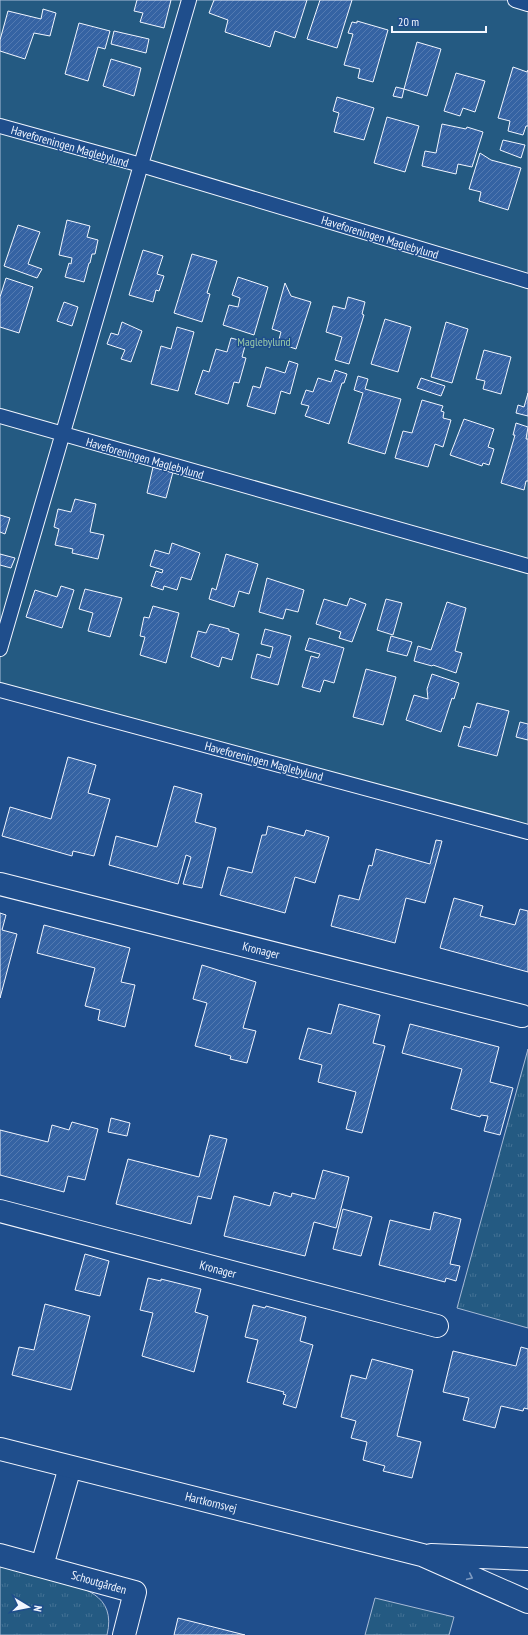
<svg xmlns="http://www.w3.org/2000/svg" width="528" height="1635" font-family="'PT Sans Narrow',sans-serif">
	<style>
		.grass { fill: url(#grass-tufts); stroke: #a8bbd7 }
		.garden { fill: #245a82; stroke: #a8bbd7 }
		.building { fill: url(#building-hatch); stroke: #f2f6ff }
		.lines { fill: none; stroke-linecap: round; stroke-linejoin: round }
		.lane-casing { stroke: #f2f6ff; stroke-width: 16 }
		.street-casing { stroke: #f2f6ff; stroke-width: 24 }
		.secondary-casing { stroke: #f2f6ff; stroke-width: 24 }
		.lane { stroke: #1f4e8c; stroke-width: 14 }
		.street { stroke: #1f4e8c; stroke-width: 22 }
		.secondary { stroke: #1f4e8c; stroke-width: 22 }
		.oneway { stroke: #7e9ac0 }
		.labels { text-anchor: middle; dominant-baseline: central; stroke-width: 3; stroke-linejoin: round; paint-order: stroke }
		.street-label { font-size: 12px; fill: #f2f6ff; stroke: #1f4e8c }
		.park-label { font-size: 12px; fill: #97c8a6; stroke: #1f4e8c }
	</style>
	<defs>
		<pattern id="grass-tufts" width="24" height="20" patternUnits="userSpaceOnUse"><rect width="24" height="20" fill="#245a82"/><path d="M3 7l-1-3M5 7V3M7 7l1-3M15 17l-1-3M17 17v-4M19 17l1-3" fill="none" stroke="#447295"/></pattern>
		<pattern id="building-hatch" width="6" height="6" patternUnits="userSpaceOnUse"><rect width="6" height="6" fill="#3563a3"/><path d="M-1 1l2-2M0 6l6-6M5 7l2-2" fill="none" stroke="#537ab1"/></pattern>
	</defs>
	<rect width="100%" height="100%" fill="#1f4e8c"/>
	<!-- grass -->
	<path class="grass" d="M 528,1049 L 528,1328 L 457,1308 Z
		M 0,1566 C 17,1571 34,1575 51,1579 C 82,1587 117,1594 107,1635 L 0,1635 Z
		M 375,1598 L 454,1617 L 449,1635 L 365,1635 Z"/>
	<!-- garden -->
	<path class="garden" d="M 0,0 L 528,0 L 528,836 L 0,683 Z"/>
	<!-- building -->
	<path class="building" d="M 137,0 L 171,0 L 164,28 L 140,22 L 143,13 L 134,11 Z
		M 214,0 L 307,0 L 295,38 L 275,31 L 270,47 L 225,32 L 228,20 L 209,13 Z
		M 320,0 L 352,0 L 337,48 L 307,39 Z
		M 43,9 L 56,13 L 50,36 L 34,33 L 25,59 L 0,51 L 0,40 L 8,11 L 41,19 Z
		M 357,21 L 388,30 L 373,82 L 358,78 L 360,69 L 344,65 L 353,34 L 348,33 L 352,22 L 357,23 Z
		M 79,23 L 110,31 L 105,49 L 98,47 L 88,81 L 65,74 Z
		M 114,31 L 149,39 L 146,53 L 111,44 Z
		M 417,42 L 441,49 L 427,96 L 404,89 L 402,98 L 393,96 L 396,87 L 404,89 Z
		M 111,59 L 141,68 L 134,96 L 103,86 Z
		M 513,67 L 527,72 L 528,70 L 528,126 L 526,126 L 523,135 L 508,131 L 510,121 L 498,118 Z
		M 456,73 L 485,81 L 475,112 L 463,108 L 460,116 L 444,111 Z
		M 337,97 L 374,108 L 364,140 L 334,132 L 339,113 L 333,111 Z
		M 387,117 L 419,126 L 405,172 L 374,163 Z
		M 442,124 L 466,129 L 467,127 L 483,132 L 472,167 L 458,164 L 456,174 L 422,166 L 425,151 L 436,153 Z
		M 503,140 L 525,145 L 521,158 L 500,150 Z
		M 480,153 L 491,160 L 521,168 L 508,210 L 479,201 L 481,192 L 469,189 Z
		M 67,220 L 90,226 L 87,237 L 98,240 L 95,254 L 92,254 L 90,263 L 89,263 L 84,282 L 65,277 L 69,263 L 71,264 L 72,258 L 59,255 Z
		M 18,225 L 40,232 L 28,264 L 42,269 L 37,278 L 4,266 Z
		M 143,250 L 163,256 L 157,274 L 164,276 L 159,291 L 156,290 L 153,302 L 129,295 Z
		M 192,254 L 217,261 L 207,293 L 210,294 L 202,322 L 174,313 Z
		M 238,277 L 268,287 L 254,335 L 223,325 L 229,305 L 238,307 L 240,298 L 232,295 Z
		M 6,278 L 33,287 L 19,333 L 0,327 L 0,297 Z
		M 285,283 L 291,296 L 311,302 L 296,349 L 278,343 L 281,332 L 272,329 Z
		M 348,297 L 365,302 L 362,314 L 364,315 L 349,364 L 335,360 L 342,337 L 326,332 L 333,306 L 345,309 Z
		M 64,302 L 78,307 L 72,326 L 57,321 Z
		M 385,319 L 411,327 L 398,372 L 371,364 Z
		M 122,322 L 142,331 L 131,362 L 121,359 L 125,350 L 107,344 L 111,333 L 118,335 Z
		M 446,322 L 468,329 L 452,383 L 431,377 Z
		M 177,327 L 194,332 L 178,391 L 151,384 L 161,346 L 171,349 Z
		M 231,338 L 246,342 L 242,357 L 246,358 L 239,383 L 234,382 L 228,404 L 195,394 L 203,370 L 209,372 L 216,349 L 227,352 Z
		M 484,350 L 511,357 L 501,394 L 483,389 L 485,381 L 476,379 Z
		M 289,361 L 298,364 L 290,394 L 281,391 L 275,414 L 247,406 L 253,386 L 260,388 L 266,367 L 285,373 Z
		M 335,370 L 347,374 L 344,383 L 342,383 L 329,424 L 305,416 L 309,406 L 301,404 L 306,390 L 313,392 L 318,378 L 331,382 Z
		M 358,376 L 368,379 L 365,389 L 401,399 L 385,454 L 348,443 L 363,393 L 354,390 Z
		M 421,378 L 445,386 L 441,396 L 417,388 Z
		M 528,393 L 528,416 L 516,413 L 518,405 L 524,407 Z
		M 422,400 L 443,406 L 441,411 L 444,412 L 443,418 L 451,420 L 443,447 L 435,444 L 428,467 L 395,458 L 403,431 L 412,433 Z
		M 464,419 L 494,429 L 488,447 L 494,449 L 489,465 L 483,463 L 482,466 L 450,455 Z
		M 516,423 L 528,427 L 526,439 L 528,439 L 528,481 L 526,481 L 524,490 L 501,483 L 515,435 L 513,435 Z
		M 153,467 L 173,472 L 166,498 L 147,493 Z
		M 75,499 L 96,504 L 90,532 L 104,535 L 98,559 L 72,553 L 73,549 L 55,545 L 59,529 L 54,527 L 58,509 L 71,512 Z
		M 0,515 L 10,518 L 5,534 L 0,532 Z
		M 172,543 L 200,553 L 191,580 L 181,577 L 177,590 L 164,586 L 163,590 L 151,586 L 156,571 L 162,573 L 163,570 L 150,566 L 155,550 L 169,554 Z
		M 0,554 L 15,558 L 11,568 L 0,565 Z
		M 226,554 L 258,564 L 249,594 L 239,591 L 234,607 L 209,599 L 212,588 L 216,590 Z
		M 267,578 L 304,590 L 298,612 L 286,609 L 283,619 L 259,612 Z
		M 61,586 L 74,590 L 62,628 L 26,617 L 35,590 L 57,597 Z
		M 85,589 L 122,598 L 110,637 L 88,631 L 93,613 L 79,609 Z
		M 350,598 L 366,604 L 352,642 L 339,638 L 341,632 L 316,624 L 324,599 L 347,606 Z
		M 386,599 L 402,603 L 393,635 L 377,630 Z
		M 447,602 L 466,608 L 455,651 L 462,653 L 456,673 L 433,665 L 432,666 L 414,661 L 418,646 L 431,650 Z
		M 153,606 L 179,613 L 166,663 L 140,655 L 145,637 L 140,636 L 144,617 L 149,618 Z
		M 210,624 L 229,629 L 229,631 L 239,634 L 232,660 L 222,657 L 219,667 L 191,657 L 198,631 L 206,633 Z
		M 265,629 L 291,636 L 278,685 L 251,678 L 257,654 L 270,658 L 273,647 L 261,644 Z
		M 391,636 L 412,642 L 407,656 L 387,651 Z
		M 309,638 L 344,648 L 334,683 L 324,680 L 320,692 L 302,687 L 311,656 L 318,658 L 320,654 L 305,650 Z
		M 366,669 L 396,677 L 383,725 L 353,717 Z
		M 432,674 L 459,683 L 454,699 L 452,698 L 441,732 L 406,720 L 414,695 L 428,699 L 427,689 Z
		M 477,703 L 509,711 L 497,756 L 458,746 L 464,726 L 470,728 Z
		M 520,722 L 528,724 L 528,740 L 516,737 Z
		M 68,757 L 96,765 L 88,793 L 110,799 L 94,856 L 73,851 L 72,856 L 2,836 L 10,807 L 51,819 Z
		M 174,786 L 202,794 L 195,822 L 216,828 L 202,888 L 183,884 L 191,857 L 186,855 L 178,884 L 109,865 L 116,836 L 157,847 Z
		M 268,826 L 304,836 L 306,830 L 329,837 L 315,883 L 295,877 L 285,913 L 220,895 L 228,867 L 252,873 L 262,835 L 266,835 Z
		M 436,840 L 442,841 L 425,903 L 406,898 L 395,943 L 331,926 L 339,895 L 359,900 L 369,865 L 372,866 L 376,849 L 430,864 Z
		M 454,898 L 483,906 L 480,916 L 515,925 L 520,909 L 528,911 L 528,972 L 440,948 Z
		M 0,913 L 6,915 L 2,930 L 17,934 L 0,998 Z
		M 44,925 L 130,948 L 121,982 L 135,985 L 125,1027 L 98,1020 L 100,1010 L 85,1006 L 95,968 L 37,953 Z
		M 202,965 L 256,982 L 243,1028 L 256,1031 L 247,1063 L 230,1059 L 231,1056 L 195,1046 L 207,1003 L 193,999 Z
		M 339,1004 L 380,1015 L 373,1043 L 385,1046 L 362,1133 L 346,1129 L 356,1092 L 318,1082 L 322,1065 L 299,1059 L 308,1028 L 331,1034 Z
		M 410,1024 L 499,1047 L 490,1082 L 513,1088 L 500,1135 L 484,1131 L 488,1116 L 481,1115 L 480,1117 L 451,1109 L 462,1069 L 402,1053 Z
		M 111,1118 L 130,1123 L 127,1136 L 108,1132 Z
		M 72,1122 L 98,1129 L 85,1180 L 68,1176 L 64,1192 L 0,1175 L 0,1130 L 48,1142 L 52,1125 L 69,1130 Z
		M 210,1135 L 227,1139 L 211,1199 L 198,1196 L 191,1224 L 116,1204 L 128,1159 L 199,1177 Z
		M 323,1170 L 349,1177 L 336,1228 L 314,1222 L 305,1256 L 224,1236 L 234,1196 L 270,1206 L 274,1192 L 291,1197 L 292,1193 L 315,1199 Z
		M 343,1209 L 372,1217 L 361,1256 L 333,1249 Z
		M 434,1212 L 461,1219 L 450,1264 L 460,1266 L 456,1281 L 446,1278 L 445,1282 L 379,1265 L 390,1220 L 430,1230 Z
		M 85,1254 L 109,1261 L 100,1296 L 75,1290 Z
		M 148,1278 L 161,1281 L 161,1279 L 201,1289 L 195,1312 L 208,1316 L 194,1372 L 142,1356 L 153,1313 L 140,1310 Z
		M 45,1304 L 90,1316 L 71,1390 L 12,1375 L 19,1347 L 34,1350 Z
		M 253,1305 L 265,1308 L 266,1306 L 306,1317 L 300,1341 L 313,1345 L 296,1408 L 283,1404 L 286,1395 L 283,1394 L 284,1392 L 247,1382 L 258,1340 L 245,1337 Z
		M 521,1347 L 528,1349 L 528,1409 L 524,1408 L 523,1411 L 501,1406 L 495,1428 L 463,1420 L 469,1398 L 443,1392 L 453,1351 L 516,1366 Z
		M 372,1359 L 413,1370 L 397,1436 L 421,1442 L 412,1478 L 383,1471 L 385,1466 L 363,1460 L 367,1442 L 351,1438 L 356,1421 L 341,1417 L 351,1375 L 366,1379 Z
		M 178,1618 L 245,1635 L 174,1635 Z"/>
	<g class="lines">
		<defs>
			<path id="lane" d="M 515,0 L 528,4
				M 0,126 L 141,165 L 528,281
				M 0,416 L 528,566
				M 0,649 L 189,0
				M 0,690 L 528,832"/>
			<path id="street" d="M 0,884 L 522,1016
				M 0,1211 L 437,1326
				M 0,1555 L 135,1592 L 124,1635
				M 42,1566 L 70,1467"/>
			<path id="secondary" d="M 0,1449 L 422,1555 L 528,1602
				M 431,1555 L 528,1559"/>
		</defs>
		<!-- lane casing -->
		<use href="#lane" class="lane-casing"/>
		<!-- street casing -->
		<use href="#street" class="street-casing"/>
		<!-- secondary casing -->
		<use href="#secondary" class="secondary-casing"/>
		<!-- lane -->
		<use href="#lane" class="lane"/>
		<!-- street -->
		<use href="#street" class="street"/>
		<!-- secondary -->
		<use href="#secondary" class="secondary"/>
	</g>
	<!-- one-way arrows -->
	<defs><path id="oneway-chevron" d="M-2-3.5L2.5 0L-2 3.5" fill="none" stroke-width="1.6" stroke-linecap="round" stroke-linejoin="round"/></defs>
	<use class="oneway" href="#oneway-chevron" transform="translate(470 1577) rotate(25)"/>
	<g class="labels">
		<!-- street labels -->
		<g class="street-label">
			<text transform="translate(70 146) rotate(16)">Haveforeningen Maglebylund</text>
			<text transform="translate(380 237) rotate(17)">Haveforeningen Maglebylund</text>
			<text transform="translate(145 458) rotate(16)">Haveforeningen Maglebylund</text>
			<text transform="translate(264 761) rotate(15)">Haveforeningen Maglebylund</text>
			<text transform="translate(261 950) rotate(14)">Kronager</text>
			<text transform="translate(218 1269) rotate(15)">Kronager</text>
			<text transform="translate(211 1502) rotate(14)">Hartkornsvej</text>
			<text transform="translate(99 1582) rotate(16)">Schoutgården</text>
		</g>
		<!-- park labels -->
		<g class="park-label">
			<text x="264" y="341">Maglebylund</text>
		</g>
	</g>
	<!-- north arrow -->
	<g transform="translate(28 1607) rotate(100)" stroke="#1f4e8c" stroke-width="3" paint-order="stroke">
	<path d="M0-3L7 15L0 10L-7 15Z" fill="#f2f6ff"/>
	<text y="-6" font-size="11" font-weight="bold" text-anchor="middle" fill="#f2f6ff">N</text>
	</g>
	<!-- scale -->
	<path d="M392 26v6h94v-6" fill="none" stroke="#f2f6ff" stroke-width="2"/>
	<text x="398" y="26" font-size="12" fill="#f2f6ff" stroke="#1f4e8c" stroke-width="3" paint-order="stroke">20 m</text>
</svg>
